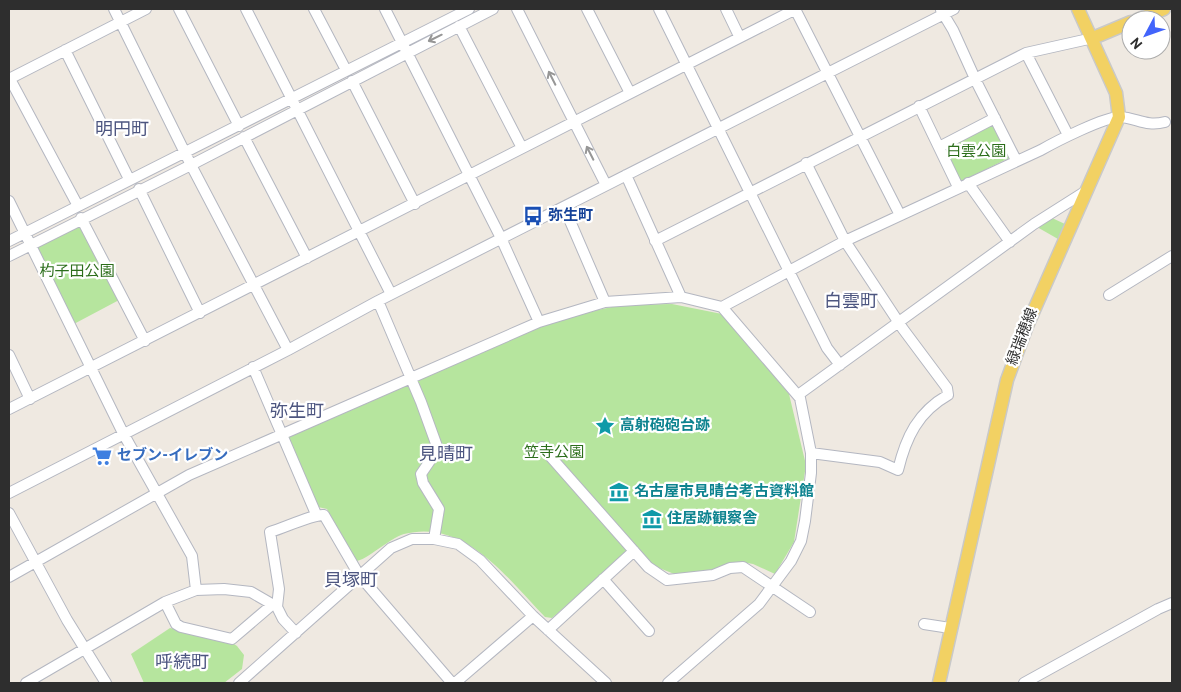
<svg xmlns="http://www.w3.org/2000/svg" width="1181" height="692" font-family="Overpass,'Noto Sans JP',sans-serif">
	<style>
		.green { fill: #b6e59e }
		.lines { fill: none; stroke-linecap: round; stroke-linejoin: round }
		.minor-casing { stroke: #b4b7c1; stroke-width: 12 }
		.major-casing { stroke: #c9c9c9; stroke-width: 15 }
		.minor { stroke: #fff; stroke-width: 10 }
		.major { stroke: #f2d163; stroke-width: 12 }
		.oneway { stroke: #969696 }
		.labels { text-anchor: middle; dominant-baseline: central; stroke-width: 4.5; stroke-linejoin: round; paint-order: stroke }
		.park-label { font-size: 15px; fill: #2c6e1b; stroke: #fff }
		.transit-label { font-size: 15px; font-weight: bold; fill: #164399; stroke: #fff; text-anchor: start }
		.street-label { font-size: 15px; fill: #2e2e2e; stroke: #fff }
		.culture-label { font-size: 15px; font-weight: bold; fill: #0d838f; stroke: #fff; text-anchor: start }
		.shop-label { font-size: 15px; font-weight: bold; fill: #366cbe; stroke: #fff; text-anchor: start }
		.quarter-label { font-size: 18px; fill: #4d5680; stroke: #fff }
	</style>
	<rect width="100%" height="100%" fill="#efe9e1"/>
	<!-- green -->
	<path class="green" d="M 993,122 L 1011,157 L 958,183 L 941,148 Z
		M 1052,218 L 1065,224 L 1058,239 L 1037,227 Z
		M 80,219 L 121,299 L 72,325 L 32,245 Z
		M 672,304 L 722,314 L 789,394 L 806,465 L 794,542 L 775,574 L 753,564 L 742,562 L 682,577 L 654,566 L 634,546 L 552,618 L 545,617 C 508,579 465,518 404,534 C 388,539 365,562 355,561 L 327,509 L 318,507 L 287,439 L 288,435 L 541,326 L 579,314 L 621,305 Z
		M 170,628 L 231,642 L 237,646 L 244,655 L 242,669 L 224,683 L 144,683 L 131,654 Z"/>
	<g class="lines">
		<defs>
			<path id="minor" d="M 114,9 L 191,165 L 288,350
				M 179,9 L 239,126
				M 246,9 L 391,294
				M 314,9 L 346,70
				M 385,9 L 501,238 L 539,322
				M 517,9 L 606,185
				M 587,9 L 630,93
				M 659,9 L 827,348 L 840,365
				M 726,9 L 739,36
				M 795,9 L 900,215
				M 941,10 L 953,30 L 977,83 L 1016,160
				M 459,26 L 522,148
				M 65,50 L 129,179
				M 1026,53 L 1068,135
				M 9,79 L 146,9
				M 10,79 L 78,206
				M 352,81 L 415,204
				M 919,106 L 958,187
				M 244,137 L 307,258
				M 939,147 L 995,118
				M 806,163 L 845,241 L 903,329 L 947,388 L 948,395 C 918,412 906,437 898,470 L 880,462 L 811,453
				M 626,175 L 681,297
				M 968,183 L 1010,242
				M 139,189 L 200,313
				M 9,201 L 123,433 L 192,556 L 196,590
				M 564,207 L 605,302
				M 81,218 L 145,341
				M 9,241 L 469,9
				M 655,241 L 1026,53 L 1093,38
				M 9,256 L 191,165 L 493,9
				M 1109,295 L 1172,256
				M 378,301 L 421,402 L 438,449 L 421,474 L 423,483 L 439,509 L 434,539
				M 9,355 L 30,399
				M 253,367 L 316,514
				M 798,395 L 1034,224 L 1086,191
				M 9,409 L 796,9
				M 542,447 L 648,567 L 667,580 L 713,575 L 730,568 L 743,567 L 810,612
				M 9,493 L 288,350 L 378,301 L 954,9
				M 9,513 L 67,620 L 106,683
				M 9,577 L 189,475 L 539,322 L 605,302 L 681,297 L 722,307 L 845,241 L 1041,150 C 1055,142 1106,116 1120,117 C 1137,118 1146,127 1165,122
				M 603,579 L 649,631
				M 165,602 L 176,624 L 181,627 L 232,639 L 273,604
				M 277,607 L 279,589 L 270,532 C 284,528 313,514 324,515 L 359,575 L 452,683
				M 924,624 L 950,628
				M 548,630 L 634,551
				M 26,683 L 165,602 L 196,590 L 224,589 L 251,592 L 277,607 L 283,619 L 296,633
				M 239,683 L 391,548 L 412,539 L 434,539 L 458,544 L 480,560 L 533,616 L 606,683
				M 455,683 L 533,616
				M 668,683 L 759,604 L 791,561 L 801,541 L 805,521 L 811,473 L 811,453 L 800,398 L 722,307
				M 1024,683 L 1158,609 L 1172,603"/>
			<path id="major" d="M 1137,20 L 1164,9
				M 1093,38 L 1131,22
				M 939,683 L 1007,380 L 1027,326 L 1119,117 L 1116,93 L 1078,9"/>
		</defs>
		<!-- minor casing -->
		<use href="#minor" class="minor-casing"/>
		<!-- major casing -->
		<use href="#major" class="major-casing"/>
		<!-- minor -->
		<use href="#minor" class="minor"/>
		<!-- major -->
		<use href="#major" class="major"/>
	</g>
	<!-- one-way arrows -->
	<defs><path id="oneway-shaft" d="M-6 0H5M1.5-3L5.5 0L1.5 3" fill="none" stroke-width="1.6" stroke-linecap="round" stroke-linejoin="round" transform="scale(1.25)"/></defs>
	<g class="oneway">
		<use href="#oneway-shaft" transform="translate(435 38) rotate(154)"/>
		<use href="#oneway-shaft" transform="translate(552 78) rotate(-117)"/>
		<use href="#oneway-shaft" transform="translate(590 153) rotate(-117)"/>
	</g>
	<!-- icons -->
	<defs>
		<symbol id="bus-bare" viewBox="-9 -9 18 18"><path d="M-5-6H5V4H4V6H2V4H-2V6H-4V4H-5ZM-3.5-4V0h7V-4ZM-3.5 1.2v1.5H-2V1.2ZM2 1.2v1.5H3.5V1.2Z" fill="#1a4fb4" stroke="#fff" stroke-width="2.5" paint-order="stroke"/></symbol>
		<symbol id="sight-bare" viewBox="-9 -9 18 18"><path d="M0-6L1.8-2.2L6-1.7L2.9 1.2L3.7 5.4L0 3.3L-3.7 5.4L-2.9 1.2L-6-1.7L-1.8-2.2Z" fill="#0f9aa8" stroke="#fff" stroke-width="2.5" paint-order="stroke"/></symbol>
		<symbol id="supermarket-bare" viewBox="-9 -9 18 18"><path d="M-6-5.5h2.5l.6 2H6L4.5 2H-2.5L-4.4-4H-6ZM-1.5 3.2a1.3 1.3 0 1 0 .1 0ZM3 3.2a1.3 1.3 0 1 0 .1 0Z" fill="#3f7fe0" stroke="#fff" stroke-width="2.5" paint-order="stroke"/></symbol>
		<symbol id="museum-bare" viewBox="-9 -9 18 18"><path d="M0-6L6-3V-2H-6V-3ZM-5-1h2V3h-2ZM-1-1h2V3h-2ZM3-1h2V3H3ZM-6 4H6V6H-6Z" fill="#0f9aa8" stroke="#fff" stroke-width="2.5" paint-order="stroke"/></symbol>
	</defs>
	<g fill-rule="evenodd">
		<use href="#bus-bare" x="519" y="202" width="28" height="28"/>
		<use href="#sight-bare" x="591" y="412" width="28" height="28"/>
		<use href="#supermarket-bare" x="88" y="442" width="28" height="28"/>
		<use href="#museum-bare" x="605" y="478" width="28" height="28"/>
		<use href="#museum-bare" x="638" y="505" width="28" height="28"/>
	</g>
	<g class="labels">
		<!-- park labels -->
		<g class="park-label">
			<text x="976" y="152">白雲公園</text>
			<text x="77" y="272">杓子田公園</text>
			<text x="554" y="453">笠寺公園</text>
		</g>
		<!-- transit labels -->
		<g class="transit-label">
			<text x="548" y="216">弥生町</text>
		</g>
		<!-- street labels -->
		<g class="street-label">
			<text transform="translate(1023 337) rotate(-69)">緑瑞穂線</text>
		</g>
		<!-- culture labels -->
		<g class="culture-label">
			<text x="620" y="426">高射砲砲台跡</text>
			<text x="634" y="492">名古屋市見晴台考古資料館</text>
			<text x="667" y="519">住居跡観察舎</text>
		</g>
		<!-- shop labels -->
		<g class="shop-label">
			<text x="117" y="456">セブン-イレブン</text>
		</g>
		<!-- quarter labels -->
		<g class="quarter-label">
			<text x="122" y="130">明円町</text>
			<text x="851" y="302">白雲町</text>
			<text x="297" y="412">弥生町</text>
			<text x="446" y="455">見晴町</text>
			<text x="351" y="581">貝塚町</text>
			<text x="182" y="663">呼続町</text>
		</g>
	</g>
	<!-- border -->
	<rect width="1181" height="692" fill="none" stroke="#2e2e2e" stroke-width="20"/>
	<!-- north arrow -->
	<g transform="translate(1146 35) rotate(229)"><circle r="24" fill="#ffffff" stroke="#ababab"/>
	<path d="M0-4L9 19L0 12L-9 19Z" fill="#4264fb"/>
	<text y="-8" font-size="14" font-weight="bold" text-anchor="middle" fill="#2e2e2e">N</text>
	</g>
</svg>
